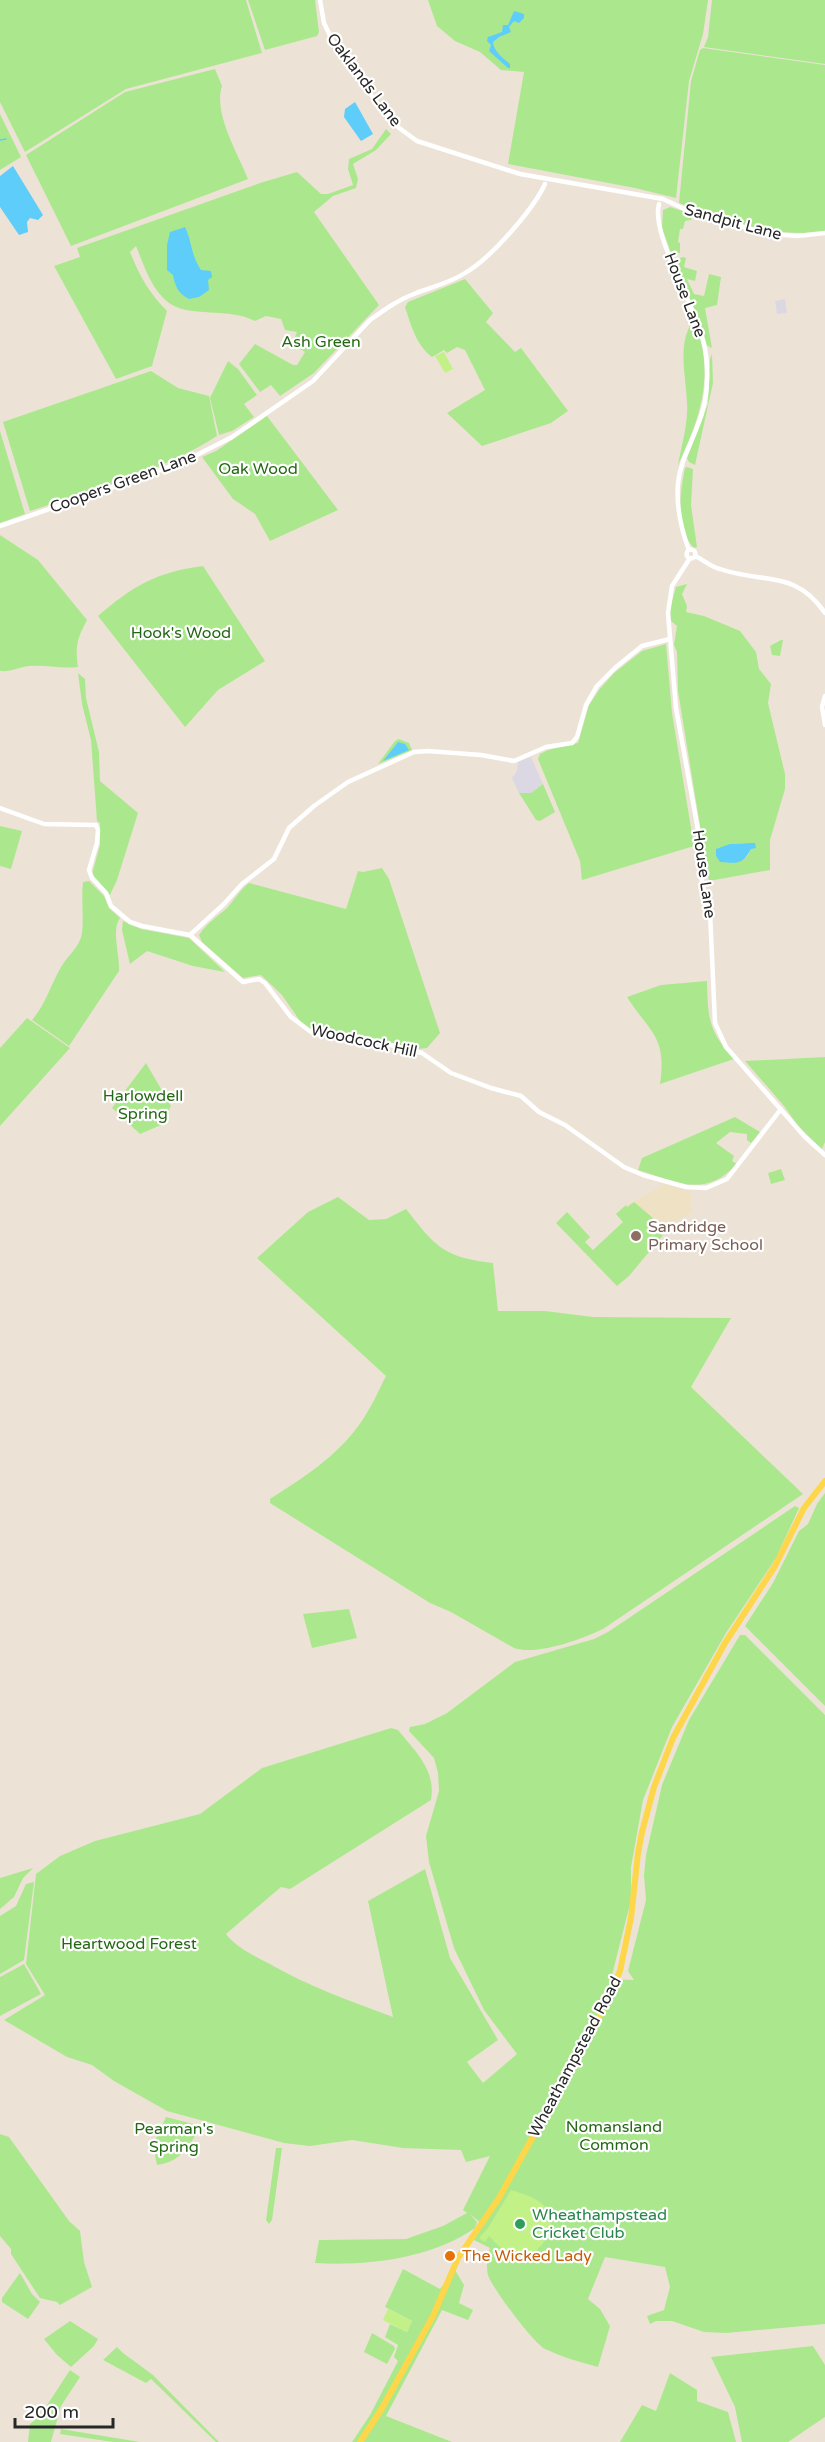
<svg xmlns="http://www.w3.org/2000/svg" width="825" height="2442" font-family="'Varela Round',sans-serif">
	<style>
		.industrial { fill: #dbd8e3 }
		.education { fill: #efe2c4 }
		.green { fill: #abe88d; fill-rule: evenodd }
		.pitch { fill: #c2f187 }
		.water { fill: #5ecdf9 }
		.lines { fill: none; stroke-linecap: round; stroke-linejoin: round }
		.stream { stroke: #5ecdf9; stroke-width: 1.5 }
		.minor { stroke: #fff; stroke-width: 4.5 }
		.major { stroke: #fdd64a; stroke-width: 6 }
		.education-dot { fill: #8d6e63; stroke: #fff; stroke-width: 2 }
		.leisure-dot { fill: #2e9e5b; stroke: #fff; stroke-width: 2 }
		.food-dot { fill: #e8710a; stroke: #fff; stroke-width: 2 }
		.labels { text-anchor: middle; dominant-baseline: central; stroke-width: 4.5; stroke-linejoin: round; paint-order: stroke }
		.street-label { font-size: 16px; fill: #272727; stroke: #fff }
		.park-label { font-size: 16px; fill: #236913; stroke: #fff }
		.education-label { font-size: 16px; fill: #785e54; stroke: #fff; text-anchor: start }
		.leisure-label { font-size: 16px; fill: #27864d; stroke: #fff; text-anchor: start }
		.food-label { font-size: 16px; fill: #c56008; stroke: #fff; text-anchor: start }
	</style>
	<rect width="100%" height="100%" fill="#ece3d6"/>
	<!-- industrial -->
	<path class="industrial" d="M 785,299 L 787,313 L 777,314 L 775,301 Z
		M 531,757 L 543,784 L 531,793 L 519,793 L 512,778 L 517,771 L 518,762 Z"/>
	<!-- education -->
	<path class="education" d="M 665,1184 L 692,1192 L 690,1206 L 694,1211 L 671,1225 L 629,1276 L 617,1286 L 588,1256 L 623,1222 L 616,1214 L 622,1208 Z"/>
	<!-- green -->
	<path class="green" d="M 0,0 L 246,0 L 262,53 L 126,89 L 25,152 L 0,102 Z
		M 248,0 L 315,0 L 319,32 L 317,36 L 265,50 Z
		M 428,0 L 708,0 L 703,34 L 689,81 L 676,198 L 635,188 L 508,164 L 524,72 L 501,70 L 480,52 L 455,41 L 437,26 Z
		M 712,0 L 825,0 L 825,64 L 704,47 L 708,37 Z
		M 703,48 L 825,65 L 825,232 C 775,237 726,223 679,203 L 691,81 L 700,50 Z
		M 215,69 L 222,86 C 213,113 238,154 248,179 L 71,246 L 26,155 L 125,92 Z
		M 0,114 L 21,157 L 0,170 Z
		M 386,129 L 391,134 L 376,150 L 353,164 L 358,179 L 356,188 L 333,196 L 314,212 L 379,305 L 314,373 L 280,396 L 271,385 L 260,392 L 239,364 L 255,344 L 293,365 L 297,365 L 305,352 L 292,344 L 297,332 L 285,330 L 281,319 L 266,316 L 255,321 C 242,315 233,314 219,313 C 207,312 193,312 182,309 C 155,302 145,268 136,246 L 130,252 C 139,275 149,293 167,311 L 152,366 L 116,379 L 54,266 L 80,257 L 77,248 L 260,183 L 297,172 L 321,194 L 328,194 L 353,185 L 348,169 L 349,159 L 372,149 Z
		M 670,207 L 692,214 L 691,220 L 685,221 L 683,229 L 680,229 L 678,242 L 680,243 L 680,253 L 671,253 L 662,228 L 663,210 Z
		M 684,257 L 686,258 L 684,267 L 697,271 L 695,281 L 687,279 L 694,294 L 704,296 L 709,274 L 721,277 L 717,305 L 705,308 L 712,348 L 706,345 L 675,263 L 676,259 Z
		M 465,279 L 493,313 L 486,322 L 515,352 L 521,348 L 568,411 L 551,423 L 482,446 L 447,413 L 485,390 L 465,350 L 457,347 L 447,353 L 444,350 L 432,357 C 416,345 411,325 405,307 L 408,302 Z
		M 694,319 C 715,373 702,414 678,465 C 681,448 686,431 687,414 C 689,383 674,347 694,319 Z
		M 712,354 L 713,383 L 695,465 L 689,462 L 687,458 L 708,404 L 710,359 Z
		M 228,361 L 238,369 L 257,395 L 244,404 L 254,417 L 232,431 L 219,435 L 210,398 Z
		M 151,371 L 178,388 L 209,396 L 217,436 C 161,472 93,490 30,511 L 3,422 Z
		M 267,416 L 338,510 L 270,541 L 255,514 L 233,499 L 202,457 L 216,451 Z
		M 0,431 L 25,514 L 0,523 Z
		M 687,467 L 693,469 L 691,505 L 697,547 L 694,548 C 675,529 680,492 685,468 Z
		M 0,535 L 38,560 L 87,620 C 77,639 75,646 78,667 C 61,669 46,665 29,666 C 19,667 11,672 0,671 Z
		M 203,566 L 265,661 L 218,690 L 185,727 L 98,616 C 133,586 156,572 203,566 Z
		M 687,584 L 682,594 L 687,606 L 686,612 L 704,616 L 740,631 L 756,652 L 759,669 L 771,684 L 768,703 L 785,774 L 785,789 L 770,840 L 770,870 L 709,881 L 678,691 L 677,652 L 674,645 L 677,626 L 671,621 L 670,609 L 676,587 ZM 750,843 C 753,857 741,863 728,862 L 730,844 Z
		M 781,640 L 783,640 L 780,656 L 772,655 L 770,646 Z
		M 666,644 L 672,713 L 694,846 L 582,880 L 580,861 L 538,759 L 540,754 L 548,750 L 578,743 L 589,705 L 599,690 L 614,673 L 642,651 Z
		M 78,673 L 85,679 L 86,698 L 99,752 L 100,781 L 138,813 L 117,880 L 110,895 L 92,874 L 100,845 L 100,823 L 97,821 L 91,740 L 82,704 Z
		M 399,739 L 409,743 L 412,750 L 378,764 L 395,741 Z
		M 543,784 L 555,812 L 540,821 L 536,820 L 519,793 L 531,793 Z
		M 0,826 L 22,831 L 11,869 L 0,866 Z
		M 382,868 L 389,879 L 440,1033 L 427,1048 L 418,1049 L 343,1032 L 309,1029 L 300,1021 L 282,995 L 261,975 L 243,978 L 202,942 L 199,935 C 207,923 217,917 227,908 C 235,899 240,890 249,883 L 346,909 L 358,871 L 363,872 Z
		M 89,881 L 104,896 L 109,908 L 120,918 C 111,930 120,954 119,971 L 69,1046 L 32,1020 C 46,1004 50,986 61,967 C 68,955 80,947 82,933 C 84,917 81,899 83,882 Z
		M 123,921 L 141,929 L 189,938 L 225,972 L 193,966 L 147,951 L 130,964 L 122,930 Z
		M 707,981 C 708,1018 708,1031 734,1059 L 660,1084 C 667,1036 650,1033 627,997 L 661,985 Z
		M 27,1018 L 70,1048 L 0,1126 L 0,1048 Z
		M 825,1057 L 825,1142 L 822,1149 L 799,1127 L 784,1106 L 745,1061 Z
		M 146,1063 L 171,1106 L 161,1125 L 140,1134 L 112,1108 Z
		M 735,1117 L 760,1132 L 751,1143 L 747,1140 L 747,1134 L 730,1132 L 716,1143 L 734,1156 L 732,1161 L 737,1164 C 704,1199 678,1182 638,1170 L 642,1158 Z
		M 781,1169 L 785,1180 L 771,1184 L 768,1173 Z
		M 338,1197 L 369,1220 L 386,1219 L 406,1209 C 436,1247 443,1257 493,1263 L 498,1311 L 545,1311 L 593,1317 L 731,1318 L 691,1387 L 803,1494 L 603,1629 C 582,1639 537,1656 514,1648 L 451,1612 L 430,1603 L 270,1503 L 270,1499 C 303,1478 336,1457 359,1425 C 370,1410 378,1392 386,1376 L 257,1258 L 308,1212 Z
		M 634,1202 L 653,1218 L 649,1226 L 663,1235 L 629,1276 L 617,1286 L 556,1223 L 567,1212 L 590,1237 L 585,1242 L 593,1250 L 623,1222 L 616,1214 L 626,1205 L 627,1207 Z
		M 825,1493 L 825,1706 L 745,1626 L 773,1583 L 799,1531 L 808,1524 L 817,1504 Z
		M 795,1506 L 799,1508 L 776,1558 L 726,1633 L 672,1727 L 643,1800 L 631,1867 L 631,1900 L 611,1979 L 634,1980 L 628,1971 L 646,1900 L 644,1875 L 646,1855 L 662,1785 L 689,1720 L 740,1635 L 745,1635 L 825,1715 L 825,2324 L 726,2333 L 704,2332 L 672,2321 L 656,2321 L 650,2324 L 647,2316 L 664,2310 L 670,2287 L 665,2267 L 605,2257 L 588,2299 L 600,2309 L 610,2326 L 598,2367 C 580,2362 562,2357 545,2349 C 534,2344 492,2288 488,2275 C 486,2267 487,2255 490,2248 L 470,2238 L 481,2223 L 470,2214 L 477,2222 L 475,2228 C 431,2259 367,2266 315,2263 L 319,2240 L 406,2239 L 443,2226 L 467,2213 L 463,2210 L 490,2156 L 466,2162 L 461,2150 L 403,2148 L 352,2140 L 310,2146 L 284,2143 L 167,2111 L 114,2081 L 92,2065 L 67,2057 L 4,2020 L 45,1995 L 26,1964 L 36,1874 L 60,1856 L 95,1841 L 200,1814 L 262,1768 L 391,1728 L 398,1730 C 416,1752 436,1770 431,1800 L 290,1889 L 281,1887 L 226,1934 C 237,1948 253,1955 268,1963 C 308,1986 350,2001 393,2017 L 368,1901 L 425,1869 L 450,1958 L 498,2040 L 467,2062 L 483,2083 L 517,2054 L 484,2010 L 454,1948 L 429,1862 L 426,1836 L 439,1791 L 438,1773 L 434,1758 L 409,1731 L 410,1727 L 425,1724 L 447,1713 L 515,1662 L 594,1639 L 608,1632 Z
		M 349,1609 L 357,1638 L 312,1648 L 303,1614 Z
		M 33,1868 L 23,1878 L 14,1897 L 0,1909 L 0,1878 Z
		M 34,1882 L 24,1960 L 0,1974 L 0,1916 L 16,1906 L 26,1884 Z
		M 24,1964 L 41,1994 L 0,2016 L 0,1977 Z
		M 166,2117 L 201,2126 C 189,2146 181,2162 157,2165 L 153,2145 Z
		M 0,2134 L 9,2137 L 69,2221 L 80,2231 L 84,2262 L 92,2287 L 60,2305 L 57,2302 L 40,2298 L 11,2254 L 11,2249 L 0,2236 Z
		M 276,2148 L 282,2148 L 272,2220 L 269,2224 L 266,2220 Z
		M 403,2269 L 440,2289 L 455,2270 L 464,2285 L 459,2303 L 473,2310 L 468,2320 L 442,2310 L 386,2416 L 452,2442 L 352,2442 L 370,2415 L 398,2361 L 394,2357 L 398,2345 L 385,2337 L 390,2324 L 407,2332 L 412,2321 L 385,2307 Z
		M 20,2273 L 32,2294 L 40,2302 L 28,2319 L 2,2302 L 2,2298 Z
		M 70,2321 L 98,2339 L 94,2346 L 71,2367 L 57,2355 L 44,2339 Z
		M 372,2333 L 394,2346 L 395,2349 L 387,2364 L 364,2352 Z
		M 813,2346 L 825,2365 L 825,2417 L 788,2442 L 742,2442 L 735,2407 L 711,2357 Z
		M 117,2347 L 123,2353 L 153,2375 L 219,2442 L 216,2442 L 151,2379 L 146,2383 L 103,2360 Z
		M 70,2370 L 80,2377 L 61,2406 L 51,2442 L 28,2442 L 30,2424 L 40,2416 Z
		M 670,2373 L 697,2390 L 697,2401 L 728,2412 L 736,2442 L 620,2442 L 642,2405 L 656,2411 Z
		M 61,2429 L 140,2442 L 113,2442 L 60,2434 Z"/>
	<!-- pitch -->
	<path class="pitch" d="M 444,352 L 453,369 L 445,373 L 435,356 Z
		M 511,2190 C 526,2195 543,2199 551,2215 C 551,2243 532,2266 503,2249 C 498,2246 493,2240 489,2236 L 485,2242 L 479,2238 L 488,2228 Z
		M 388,2309 L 412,2321 L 407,2332 L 383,2320 Z"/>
	<!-- water -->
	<path class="water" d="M 514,11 L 524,14 L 524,18 L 519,23 L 514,21 L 509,27 L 511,32 L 499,37 L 493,42 C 493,51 504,59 510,64 L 510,68 L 508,68 L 489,51 L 491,45 L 487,41 L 488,37 L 502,32 L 503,25 L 508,25 Z
		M 355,102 L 373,134 L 361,141 L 344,117 L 345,109 Z
		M 13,166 L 43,215 L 38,220 L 30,218 L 27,222 L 28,232 L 19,235 L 0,207 L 0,176 Z
		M 185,227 C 192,241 191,256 201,270 L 211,271 L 212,277 L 208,280 L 209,290 L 199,297 L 189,299 C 179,294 175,287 173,275 L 167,270 L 167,245 L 170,232 Z
		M 398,742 L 405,744 L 409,750 L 383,761 Z
		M 750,843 L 755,843 L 756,848 L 751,849 C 742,866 736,863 720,862 L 716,856 L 716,849 L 730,844 Z"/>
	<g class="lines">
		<!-- stream -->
		<path class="stream" d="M 0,140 L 6,139"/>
		<!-- minor -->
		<path class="minor" d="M 320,0 L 324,23 L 334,44 L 391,122 L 417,141 L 520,174 L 663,199 L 693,213 L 770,234 L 797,236 L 825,233
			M 659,204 C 650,237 702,314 706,355 C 709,380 707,404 697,427 C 690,446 680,463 678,483 C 676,507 681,529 689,550
			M 0,526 L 148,475 L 191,458 L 232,437 L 313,381 L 370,320 C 384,310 398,300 414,294 C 431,287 450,283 465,273 C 490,259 533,210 545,184
			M686.5 554a4.5 4.5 0 1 1 9 0a4.5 4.5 0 1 1-9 0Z
			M 695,556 C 704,560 711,567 720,569 C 763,584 795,569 825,613
			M 690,558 L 672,586 L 668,613 L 676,708 L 698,830 L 702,882 L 710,912 L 715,1023 L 726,1047 L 805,1137 L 825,1155
			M 825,696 L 822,707 L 825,725
			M 0,808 L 44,824 L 96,825 L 98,830 L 97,843 L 89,870 L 92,878 L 106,893 L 111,906 L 130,922 L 142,926 L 190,935 L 243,982 L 259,979 L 265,983 L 291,1017 L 311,1032 L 359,1037 L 422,1053 L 451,1073 L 491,1088 L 521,1096 L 539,1112 L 565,1125 L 624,1167 L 643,1175 L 686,1187 L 706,1188 L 727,1179 L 781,1109
			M 190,935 L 224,904 L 242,884 L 274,859 L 289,828 L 314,806 L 348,782 L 414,752 L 428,751 L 481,755 L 514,761 L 546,747 L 572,743 L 577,737 L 586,705 L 597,686 L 616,667 L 642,646 L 670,639"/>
		<!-- major -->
		<path class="major" d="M 360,2442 L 381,2410 L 433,2316 L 458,2258 L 499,2198 L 605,2006 L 620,1971 L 631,1918 L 638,1853 L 642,1832 L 654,1787 L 673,1738 L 725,1643 L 775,1566 L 804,1508 L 825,1481"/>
	</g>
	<!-- markers -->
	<circle class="education-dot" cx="636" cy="1236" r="6"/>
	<circle class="leisure-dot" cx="520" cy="2224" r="6"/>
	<circle class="food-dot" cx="450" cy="2256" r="6"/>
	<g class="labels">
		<!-- street labels -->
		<g class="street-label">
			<text transform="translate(364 80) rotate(53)">Oaklands Lane</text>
			<text transform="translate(733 222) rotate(15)">Sandpit Lane</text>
			<text transform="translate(685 295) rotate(69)">House Lane</text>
			<text transform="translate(123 482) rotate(-20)">Coopers Green Lane</text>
			<text transform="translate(704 874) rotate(82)">House Lane</text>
			<text transform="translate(364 1041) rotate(12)">Woodcock Hill</text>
			<text transform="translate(575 2057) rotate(-62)">Wheathampstead Road</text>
		</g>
		<!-- park labels -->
		<g class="park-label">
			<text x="321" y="342">Ash Green</text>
			<text x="258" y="469">Oak Wood</text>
			<text x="181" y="633">Hook's Wood</text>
			<text x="143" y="1096">Harlowdell<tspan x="143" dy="18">Spring</tspan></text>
			<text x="129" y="1944">Heartwood Forest</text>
			<text x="614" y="2127">Nomansland<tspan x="614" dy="18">Common</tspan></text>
			<text x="174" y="2129">Pearman's<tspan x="174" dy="18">Spring</tspan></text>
		</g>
		<!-- education labels -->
		<g class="education-label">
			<text x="648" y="1227">Sandridge<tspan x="648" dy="18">Primary School</tspan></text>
		</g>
		<!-- leisure labels -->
		<g class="leisure-label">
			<text x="532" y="2215">Wheathampstead<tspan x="532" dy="18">Cricket Club</tspan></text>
		</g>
		<!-- food labels -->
		<g class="food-label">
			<text x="462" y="2256">The Wicked Lady</text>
		</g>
	</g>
	<!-- scale -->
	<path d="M15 2418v9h98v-9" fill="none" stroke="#272727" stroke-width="3"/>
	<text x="24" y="2418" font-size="18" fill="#272727" stroke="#ffffff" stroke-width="4.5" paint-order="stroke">200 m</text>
</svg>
